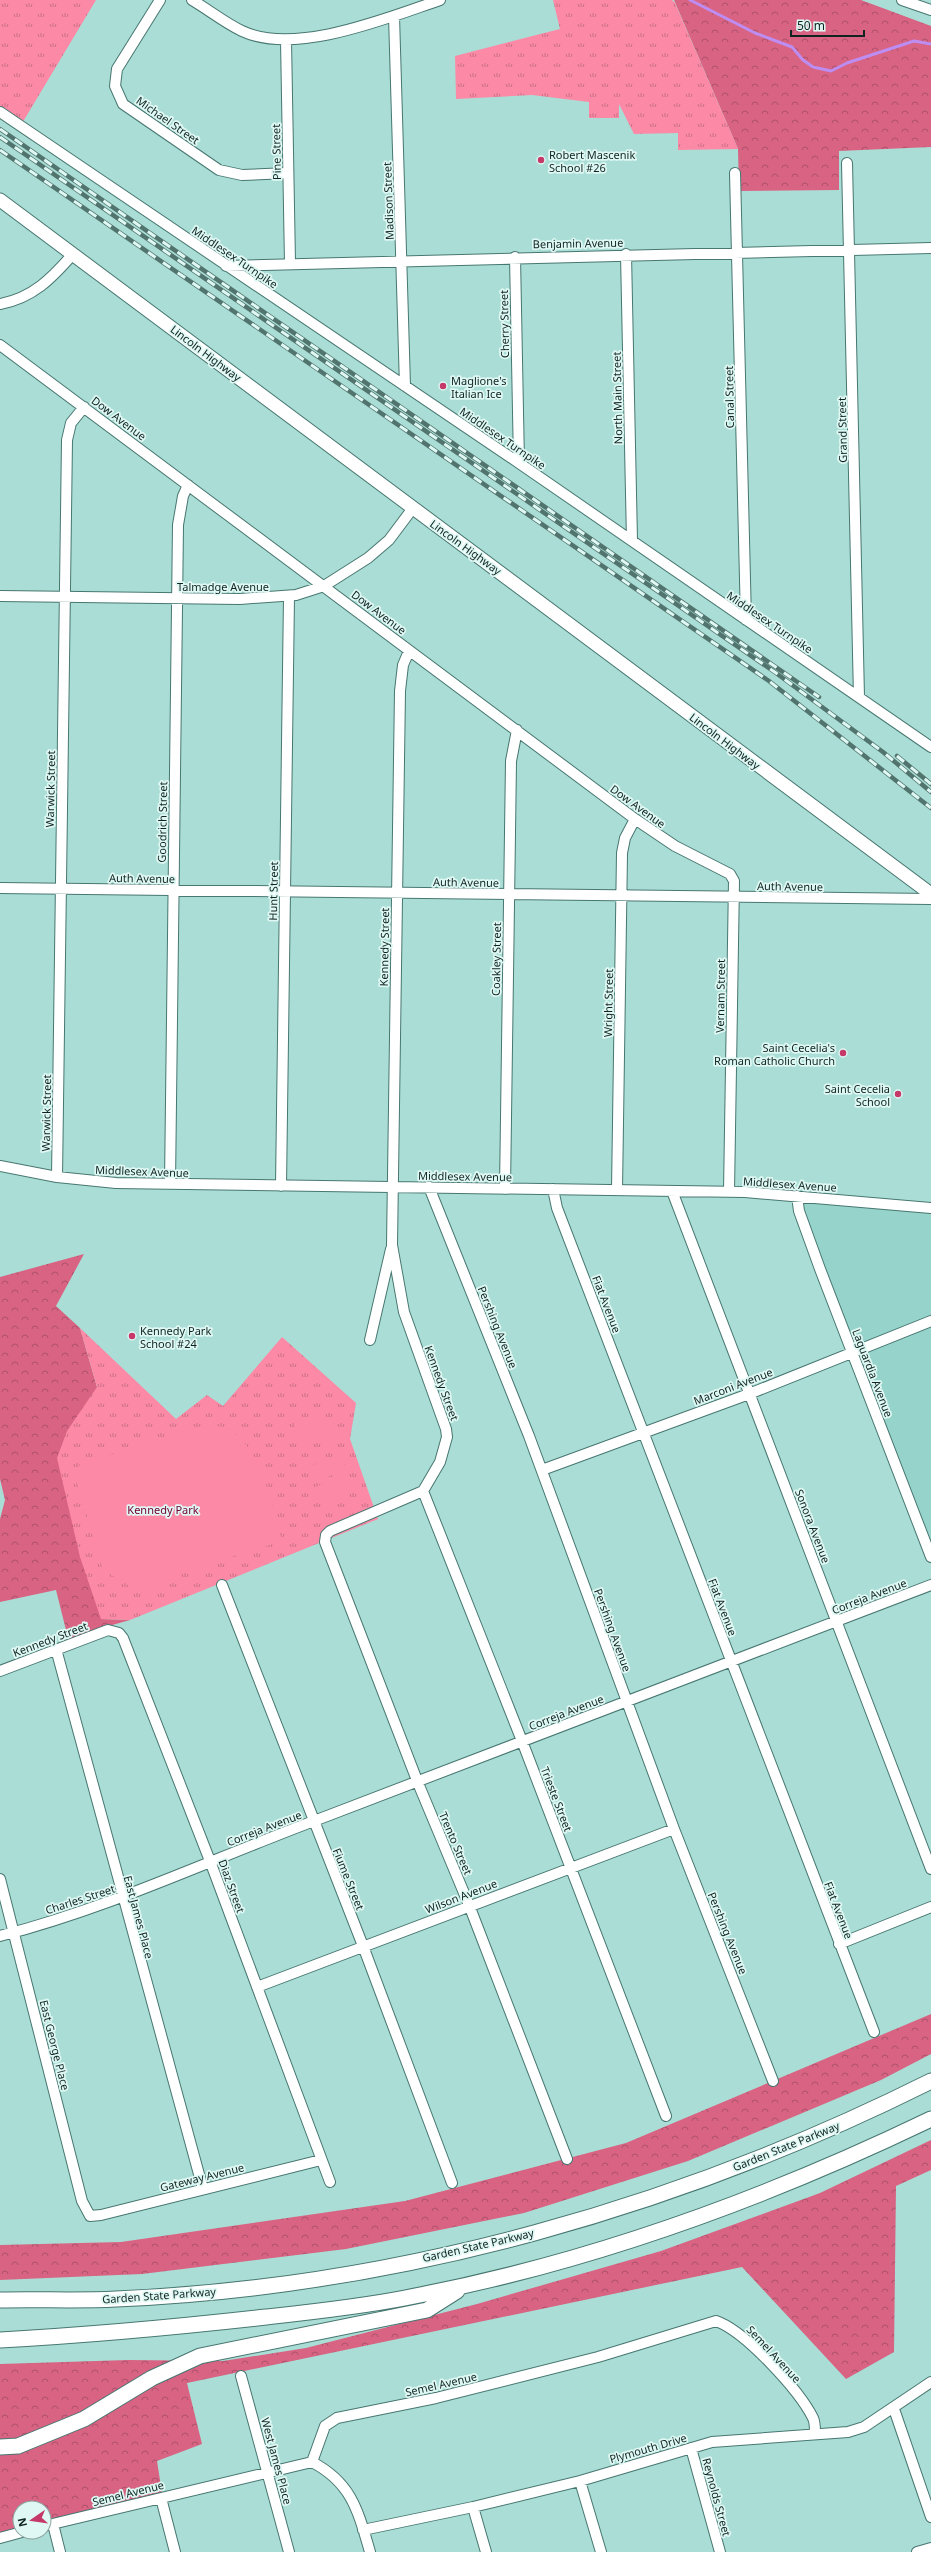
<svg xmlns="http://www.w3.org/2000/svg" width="931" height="2552" font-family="'Noto Sans',sans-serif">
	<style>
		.built { fill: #96d3cb }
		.forest { fill: url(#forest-crowns) }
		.park { fill: url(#park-tufts) }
		.pitch { fill: #fc89a6 }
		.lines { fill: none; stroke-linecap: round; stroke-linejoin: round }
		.stream { stroke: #bd8df2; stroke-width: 3 }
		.minor-casing { stroke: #477771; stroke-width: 12 }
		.major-casing { stroke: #477771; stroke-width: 15 }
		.highway-casing { stroke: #477771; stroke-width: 17 }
		.minor { stroke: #fff; stroke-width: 10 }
		.major { stroke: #fff; stroke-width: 13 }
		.highway { stroke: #fff; stroke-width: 15 }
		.rail-casing { stroke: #52746f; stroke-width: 4.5 }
		.rail { stroke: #dff8f4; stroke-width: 3; stroke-dasharray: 9; stroke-linecap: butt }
		.poi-dot { fill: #c53867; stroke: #dff8f4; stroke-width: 1.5 }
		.labels { text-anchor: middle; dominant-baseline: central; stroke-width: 3.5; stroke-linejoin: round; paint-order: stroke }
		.street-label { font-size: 11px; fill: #0f2421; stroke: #dff8f4 }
		.poi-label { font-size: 11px; fill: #0f2421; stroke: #dff8f4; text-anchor: start }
		.park-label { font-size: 11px; fill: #710031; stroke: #dff8f4 }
	</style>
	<defs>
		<pattern id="forest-crowns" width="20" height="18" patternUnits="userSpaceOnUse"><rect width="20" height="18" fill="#d86383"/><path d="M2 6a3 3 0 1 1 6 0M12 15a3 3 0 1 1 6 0" fill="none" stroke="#ae516b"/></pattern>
		<pattern id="park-tufts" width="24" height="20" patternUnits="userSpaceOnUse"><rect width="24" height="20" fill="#fc89a6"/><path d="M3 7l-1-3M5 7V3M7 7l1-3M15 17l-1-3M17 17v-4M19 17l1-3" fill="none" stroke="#ca7087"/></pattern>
	</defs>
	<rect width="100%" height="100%" fill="#aaddd5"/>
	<!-- built -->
	<path class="built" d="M 797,1196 L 931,1208 L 931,1557 Z"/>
	<!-- forest -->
	<path class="forest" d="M 674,0 L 861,0 L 931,26 L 931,147 L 839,151 L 839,190 L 739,191 L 738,149 Z
		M 84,1254 L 56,1306 L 80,1328 L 97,1387 L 101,1619 L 130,1620 L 98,1629 L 69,1642 L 56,1590 L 0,1602 L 0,1519 L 5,1500 L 0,1479 L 0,1277 Z
		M 931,2014 L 931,2054 L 881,2080 L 688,2161 L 524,2213 L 346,2249 L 142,2274 L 0,2280 L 0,2245 L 121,2242 L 405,2201 L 626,2143 Z
		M 931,2140 L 931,2170 L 896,2186 L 894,2352 L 846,2379 L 742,2267 L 187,2383 L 202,2444 L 157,2461 L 162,2493 L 44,2524 L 44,2508 L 20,2508 L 20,2531 L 0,2536 L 0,2364 L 128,2360 L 223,2361 L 306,2348 L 477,2304 L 661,2251 L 820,2193 Z"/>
	<!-- park -->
	<path class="park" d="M 0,0 L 96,0 L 18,130 L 0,118 Z
		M 553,0 L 672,0 L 675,3 L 738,149 L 678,150 L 678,133 L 634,134 L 619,104 L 619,118 L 589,118 L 589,102 L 532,95 L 456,99 L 455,56 L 560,29 Z
		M 80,1328 L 176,1419 L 207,1395 L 223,1406 L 282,1337 L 356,1403 L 350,1439 L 378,1519 L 130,1620 L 101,1619 L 80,1557 L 57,1458 L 67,1431 L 97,1387 Z"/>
	<!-- pitch -->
	<path class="pitch" d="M 295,1417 L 333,1417 L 334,1439 L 295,1439 Z
		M 201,1426 C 208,1426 219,1425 226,1428 C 262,1446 272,1506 282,1541 L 174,1575 L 148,1597 L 103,1570 L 75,1476 L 80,1464 Z
		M 340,1455 L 346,1470 L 313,1482 L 307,1467 Z
		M 348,1474 L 353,1490 L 320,1502 L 315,1487 Z"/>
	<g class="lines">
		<!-- stream -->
		<path class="stream" d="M 690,0 L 755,33 L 792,47 L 803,60 L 813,67 L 831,71 L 847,63 L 914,41 L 931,44"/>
		<defs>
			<path id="minor" d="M 160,0 L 117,69 L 115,86 L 123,104 L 219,170 L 242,175 L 288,173
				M 192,0 C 209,10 225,23 242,31 C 295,56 387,18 440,0
				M 902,0 L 931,10
				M 394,16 L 405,386
				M 286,40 L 290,263
				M 0,112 L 519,463 L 931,747
				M 847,163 L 859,697
				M 735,173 L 746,620
				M 626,254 L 632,541
				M 515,257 L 519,463
				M 226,266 L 931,248
				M 0,304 C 33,298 52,278 73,254
				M 0,345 L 635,819 L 675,846 L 730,874 L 734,881 L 729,1192
				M 0,596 L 240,599 L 296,595 L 324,586 L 368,558 L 389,540 L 413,508
				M 409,651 L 403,665 L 400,691 L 392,1245 L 404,1312 L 446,1429 L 447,1437 L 440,1462 L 423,1491 L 330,1531 L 326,1535 L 325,1542 L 418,1783 L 469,1905 L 567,2159
				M 0,888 L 931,899
				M 0,1166 L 57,1177 L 116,1183 L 745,1192 L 931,1208
				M 57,1177 L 67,440 L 71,423 L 84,407
				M 170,1184 L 178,525 L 183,496 L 188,485
				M 281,1186 L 289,597
				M 429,1187 L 529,1436 L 674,1829 L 773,2081
				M 505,1189 L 511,761 L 517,730
				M 553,1189 L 557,1208 L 874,2032
				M 617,1190 L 622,853 L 625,838 L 635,819
				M 672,1191 L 931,1869
				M 797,1196 L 799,1211 L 820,1269 L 931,1557
				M 370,1340 L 391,1249
				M 542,1470 L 749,1394 L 931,1321
				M 423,1491 L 522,1741 L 666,2116
				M 222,1585 L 363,1946 L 452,2183
				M 56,1649 L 203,2189
				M 0,1671 L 108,1630 L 119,1633 L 123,1638 L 210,1861 L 330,2182
				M 0,1879 L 82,2201 L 90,2216 L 101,2215 L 321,2160
				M 0,1936 C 109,1908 210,1860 314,1821 C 520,1744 725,1663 931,1585
				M 839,1944 L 931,1907
				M 257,1987 L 674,1829
				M 241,2376 L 289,2552
				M 894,2409 L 931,2517
				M 691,2448 L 720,2552
				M 312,2462 L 325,2426 L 337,2418 L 436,2398 L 598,2357 L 716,2321 C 745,2331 799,2390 813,2418 C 815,2422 815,2429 815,2433
				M 312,2462 C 352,2483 358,2511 370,2552
				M 580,2481 L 601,2552
				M 161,2498 L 175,2552
				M 473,2507 L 486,2552
				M 53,2524 L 60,2552
				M 44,2526 L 312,2462
				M 363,2530 L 473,2507 L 580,2481 L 712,2442 L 848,2432 L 864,2427 L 931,2382
				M 0,2538 L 22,2532
				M 917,2552 L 931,2548"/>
			<path id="major" d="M 0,200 L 931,894"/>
			<path id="highway" d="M 0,2300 C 39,2299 78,2301 116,2299 C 399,2287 679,2207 931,2081
				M 0,2340 C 89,2335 177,2327 266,2317 C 312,2312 359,2307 405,2298 C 586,2264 765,2199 931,2119
				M 0,2447 L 18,2446 L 84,2419 L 152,2378 L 200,2356 L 427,2310 L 457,2291"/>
		</defs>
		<!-- minor casing -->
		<use href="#minor" class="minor-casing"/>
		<!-- major casing -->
		<use href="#major" class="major-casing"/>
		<!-- highway casing -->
		<use href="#highway" class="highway-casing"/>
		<!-- minor -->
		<use href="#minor" class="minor"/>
		<!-- major -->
		<use href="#major" class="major"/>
		<!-- highway -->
		<use href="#highway" class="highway"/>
		<defs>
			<path id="rail" d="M 0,129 L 819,697
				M 0,137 L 776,673 L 883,752 L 931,792
				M 0,150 L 769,681 L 931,808
				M 897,756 L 931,784"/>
		</defs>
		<!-- rail casing -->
		<use href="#rail" class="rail-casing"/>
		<!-- rail -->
		<use href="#rail" class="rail"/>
	</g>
	<!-- markers -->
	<g class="poi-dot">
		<circle cx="541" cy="160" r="4"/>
		<circle cx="443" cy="386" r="4"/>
		<circle cx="843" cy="1053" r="4"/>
		<circle cx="898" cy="1094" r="4"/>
		<circle cx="132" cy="1336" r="4"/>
	</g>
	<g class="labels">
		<!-- street labels -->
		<g class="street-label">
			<text transform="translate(168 120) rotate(35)">Michael Street</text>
			<text transform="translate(276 152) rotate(-91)">Pine Street</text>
			<text transform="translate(388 201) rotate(-92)">Madison Street</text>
			<text transform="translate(578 243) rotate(-1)">Benjamin Avenue</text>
			<text transform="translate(235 257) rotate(34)">Middlesex Turnpike</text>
			<text transform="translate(504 324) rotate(-91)">Cherry Street</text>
			<text transform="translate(206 353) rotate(37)">Lincoln Highway</text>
			<text transform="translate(729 397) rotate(-91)">Canal Street</text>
			<text transform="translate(617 398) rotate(-91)">North Main Street</text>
			<text transform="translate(119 418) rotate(37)">Dow Avenue</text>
			<text transform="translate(842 430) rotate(-91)">Grand Street</text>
			<text transform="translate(503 438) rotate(34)">Middlesex Turnpike</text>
			<text transform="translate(466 547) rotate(36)">Lincoln Highway</text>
			<text x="223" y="586">Talmadge Avenue</text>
			<text transform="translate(379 612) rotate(37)">Dow Avenue</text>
			<text transform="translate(770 622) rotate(34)">Middlesex Turnpike</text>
			<text transform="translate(725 741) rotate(37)">Lincoln Highway</text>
			<text transform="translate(50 789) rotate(-89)">Warwick Street</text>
			<text transform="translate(638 806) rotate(36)">Dow Avenue</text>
			<text transform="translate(162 822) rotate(-89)">Goodrich Street</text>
			<text transform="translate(142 878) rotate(1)">Auth Avenue</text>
			<text transform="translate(466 882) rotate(1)">Auth Avenue</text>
			<text transform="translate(790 886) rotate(1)">Auth Avenue</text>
			<text transform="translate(273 891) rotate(-89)">Hunt Street</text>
			<text transform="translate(384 947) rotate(-89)">Kennedy Street</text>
			<text transform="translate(496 959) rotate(-89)">Coakley Street</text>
			<text transform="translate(720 996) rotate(-89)">Vernam Street</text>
			<text transform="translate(608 1003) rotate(-89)">Wright Street</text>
			<text transform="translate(46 1113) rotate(-89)">Warwick Street</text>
			<text transform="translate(142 1171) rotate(2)">Middlesex Avenue</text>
			<text transform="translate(465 1176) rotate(1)">Middlesex Avenue</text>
			<text transform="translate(790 1184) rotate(4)">Middlesex Avenue</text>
			<text transform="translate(607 1304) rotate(69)">Fiat Avenue</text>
			<text transform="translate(498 1327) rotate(68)">Pershing Avenue</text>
			<text transform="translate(873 1373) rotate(69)">Laguardia Avenue</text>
			<text transform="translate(442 1383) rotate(70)">Kennedy Street</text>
			<text transform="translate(733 1386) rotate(-21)">Marconi Avenue</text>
			<text transform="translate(813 1526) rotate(69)">Sonora Avenue</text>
			<text transform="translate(869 1596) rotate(-21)">Correja Avenue</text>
			<text transform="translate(723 1607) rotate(69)">Fiat Avenue</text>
			<text transform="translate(613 1630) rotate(70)">Pershing Avenue</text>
			<text transform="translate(50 1639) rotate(-21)">Kennedy Street</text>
			<text transform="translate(566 1712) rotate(-21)">Correja Avenue</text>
			<text transform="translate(557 1799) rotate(69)">Trieste Street</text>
			<text transform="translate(264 1828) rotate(-21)">Correja Avenue</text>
			<text transform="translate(456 1843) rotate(67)">Trento Street</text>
			<text transform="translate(349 1879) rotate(68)">Fiume Street</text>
			<text transform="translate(232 1886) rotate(70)">Diaz Street</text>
			<text transform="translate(461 1896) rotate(-21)">Wilson Avenue</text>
			<text transform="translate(80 1899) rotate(-18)">Charles Street</text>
			<text transform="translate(839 1910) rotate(69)">Fiat Avenue</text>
			<text transform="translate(139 1917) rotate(75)">East James Place</text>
			<text transform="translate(728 1933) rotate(68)">Pershing Avenue</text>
			<text transform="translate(55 2045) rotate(76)">East George Place</text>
			<text transform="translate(786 2146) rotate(-22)">Garden State Parkway</text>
			<text transform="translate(202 2177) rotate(-14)">Gateway Avenue</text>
			<text transform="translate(478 2245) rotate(-13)">Garden State Parkway</text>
			<text transform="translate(159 2295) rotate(-4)">Garden State Parkway</text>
			<text transform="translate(774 2354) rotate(47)">Semel Avenue</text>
			<text transform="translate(441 2384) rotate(-13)">Semel Avenue</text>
			<text transform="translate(648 2448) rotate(-16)">Plymouth Drive</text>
			<text transform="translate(277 2461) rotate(75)">West James Place</text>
			<text transform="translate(128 2493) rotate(-14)">Semel Avenue</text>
			<text transform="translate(717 2497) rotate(75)">Reynolds Street</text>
		</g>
		<!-- poi labels -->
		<g class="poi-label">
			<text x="549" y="154">Robert Mascenik<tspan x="549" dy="13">School #26</tspan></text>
			<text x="451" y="380">Maglione's<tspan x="451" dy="13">Italian Ice</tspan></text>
			<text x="835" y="1047" text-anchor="end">Saint Cecelia's<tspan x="835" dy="13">Roman Catholic Church</tspan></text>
			<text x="890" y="1088" text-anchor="end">Saint Cecelia<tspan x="890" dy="13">School</tspan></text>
			<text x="140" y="1330">Kennedy Park<tspan x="140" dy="13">School #24</tspan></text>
		</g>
		<!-- park labels -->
		<g class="park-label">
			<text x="163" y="1509">Kennedy Park</text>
		</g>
	</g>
	<!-- north arrow -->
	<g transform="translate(32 2520) rotate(257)"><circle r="19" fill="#dff8f4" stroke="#8ca3a0"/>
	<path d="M0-3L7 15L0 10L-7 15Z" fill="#c53867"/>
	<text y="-6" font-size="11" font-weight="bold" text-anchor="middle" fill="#0f2421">N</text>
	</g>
	<!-- scale -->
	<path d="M791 30v6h73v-6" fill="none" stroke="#0f2421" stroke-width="2"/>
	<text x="797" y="30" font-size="12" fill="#0f2421" stroke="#dff8f4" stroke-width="3" paint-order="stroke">50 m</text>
</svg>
